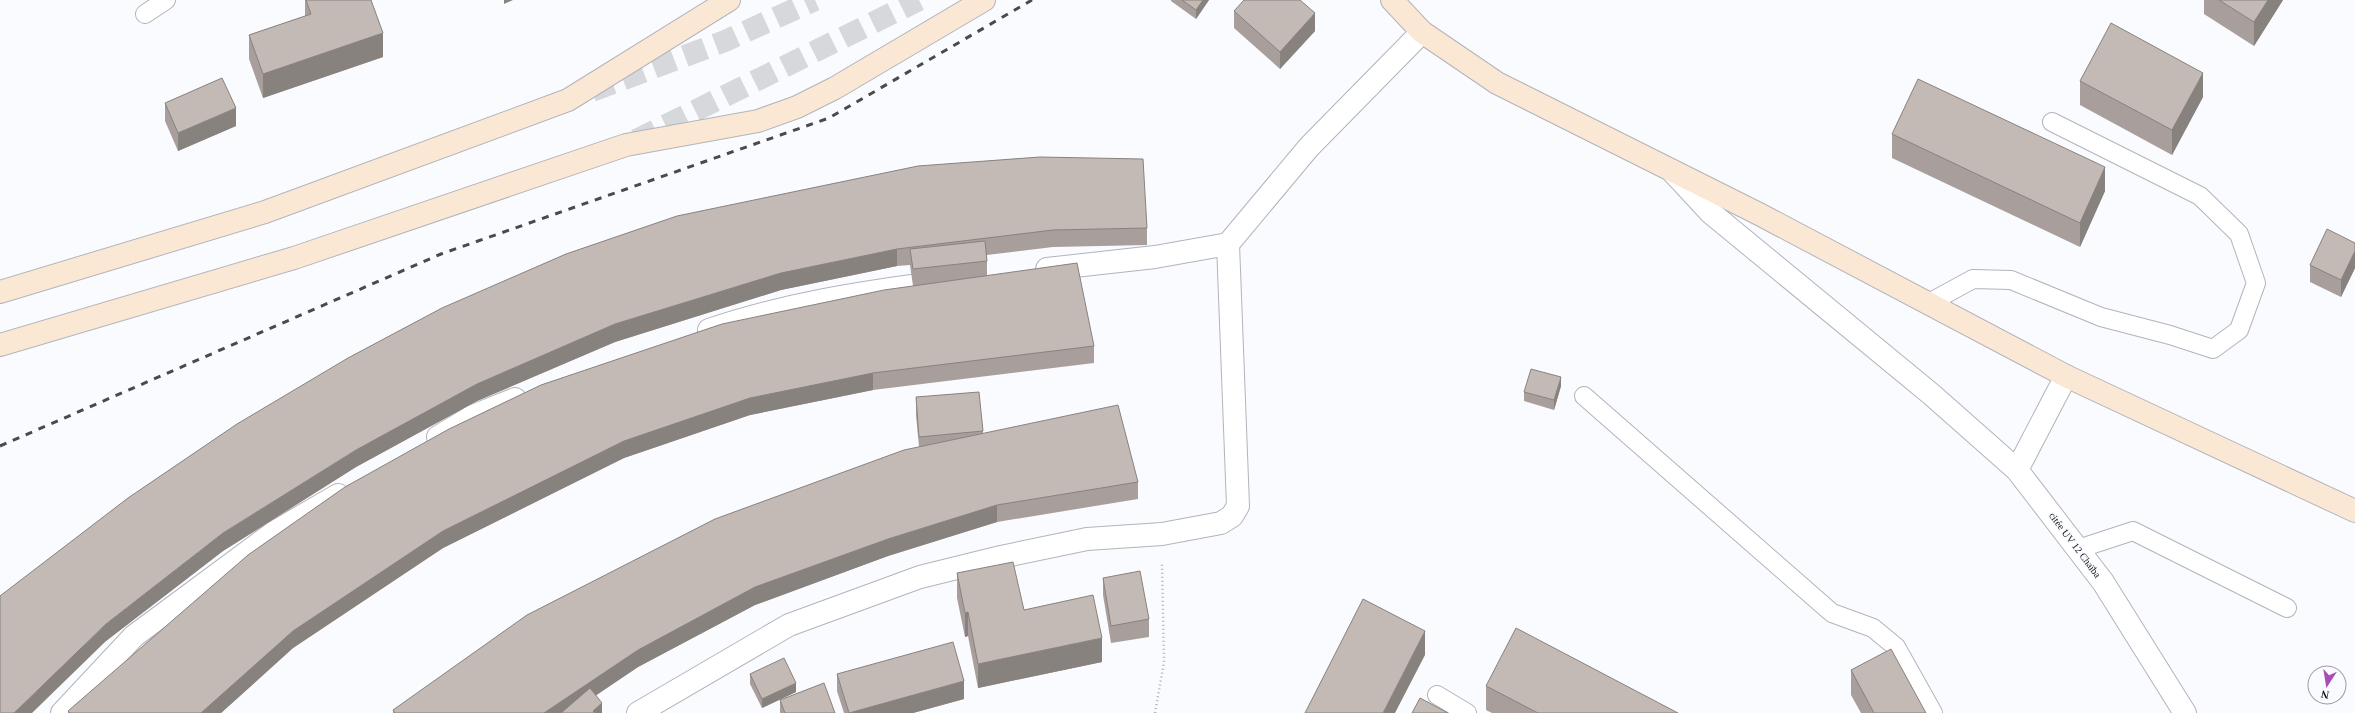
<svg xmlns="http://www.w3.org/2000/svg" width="2355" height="713" font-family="Georgia,serif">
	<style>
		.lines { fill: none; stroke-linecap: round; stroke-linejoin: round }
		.secondary-tunnel { stroke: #d7d8db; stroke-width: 22; stroke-dasharray: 22 11; stroke-linecap: butt }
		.lane-casing { stroke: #b2b4bc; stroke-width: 20 }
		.street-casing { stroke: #b2b4bc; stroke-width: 24 }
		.secondary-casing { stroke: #b2b4bc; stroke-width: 24 }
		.path { stroke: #b0b1b4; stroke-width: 2.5; stroke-dasharray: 1 3; stroke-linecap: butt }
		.lane { stroke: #fff; stroke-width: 18 }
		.street { stroke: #fff; stroke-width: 22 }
		.secondary { stroke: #fbe8d4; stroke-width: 22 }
		.rail { stroke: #494a4d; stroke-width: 3; stroke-dasharray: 7 7; stroke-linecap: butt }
		.wall { fill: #a89f9c }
		.shaded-wall { fill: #88827f }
		.building { fill: #c3b9b5; stroke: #88827f }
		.labels { text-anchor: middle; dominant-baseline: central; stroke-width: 3.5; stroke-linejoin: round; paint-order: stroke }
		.street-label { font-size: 10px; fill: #121316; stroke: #fafbfe }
	</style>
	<rect width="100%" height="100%" fill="#fafbfe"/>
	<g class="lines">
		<!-- secondary-tunnel -->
		<path class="secondary-tunnel" d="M 592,91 L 725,41 L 815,0
			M 636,140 L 919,0"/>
		<defs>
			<path id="lane" d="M 145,14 L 166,0
				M 1929,303 L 1973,279 L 2011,280 L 2101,317 L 2170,335 L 2213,349 L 2239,330 L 2256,283 L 2239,234 L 2200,196 L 2052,122
				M 1584,396 L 1832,613 L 1873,628 L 1896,647 L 1933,713
				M 2078,549 L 2133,531 L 2287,608
				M 1437,695 L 1467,713"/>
			<path id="street" d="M 1672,171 L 1711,213 L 1931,394 L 2017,470
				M 1047,269 L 1155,257 L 1228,244
				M 709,330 C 782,305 858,293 934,283
				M 2066,376 L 2017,470 L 2103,582 L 2185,713
				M 438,437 L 473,416 L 515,399
				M 62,713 L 134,636 L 273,533 L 338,495
				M 638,713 L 789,625 L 920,577 L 1001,557 L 1087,539 L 1162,534 L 1221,523 L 1232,516 L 1238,506 L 1228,244 L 1309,147 L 1422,32"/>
			<path id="secondary" d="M 1392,0 L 1422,32 L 1497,83 L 1759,214 L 2066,376 L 2355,511
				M 0,292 L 265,212 L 568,100 L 729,0
				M 0,345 L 294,258 L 626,145 L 758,121 L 797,107 L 835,88 L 984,0"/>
		</defs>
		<!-- lane casing -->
		<use href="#lane" class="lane-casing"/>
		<!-- street casing -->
		<use href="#street" class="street-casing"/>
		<!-- secondary casing -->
		<use href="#secondary" class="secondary-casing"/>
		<!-- path -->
		<path class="path" d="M 1155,713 L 1164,662 L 1162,563"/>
		<!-- lane -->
		<use href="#lane" class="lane"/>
		<!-- street -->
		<use href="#street" class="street"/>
		<!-- secondary -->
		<use href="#secondary" class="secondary"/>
		<!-- rail -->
		<path class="rail" d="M 0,446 L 441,254 L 829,118 L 1032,0"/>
	</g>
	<!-- wall -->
	<path class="wall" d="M 305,0 L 371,0 L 383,57 L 263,98 L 249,59 L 249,35 L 305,16 Z
		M 1171,0 L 1209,0 L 1196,19 L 1171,1 Z
		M 2204,0 L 2283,0 L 2254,46 L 2204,14 Z
		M 1234,11 L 1315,31 L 1280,69 L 1234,28 Z
		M 2080,81 L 2203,97 L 2172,155 L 2080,105 Z
		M 165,103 L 236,126 L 178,151 L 165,121 Z
		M 1892,134 L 2105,191 L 2080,247 L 1892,158 Z
		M 677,216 L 1147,228 L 1147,245 L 1053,247 L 987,255 L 987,276 L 1094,346 L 1094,363 L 873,390 L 750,415 L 624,458 L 443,548 L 293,648 L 221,713 L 68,713 L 68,711 L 913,286 L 910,265 L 897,266 L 781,290 L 615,342 L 477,401 L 356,467 L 223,551 L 106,641 L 0,713 Z
		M 2355,243 L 2355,268 L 2341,297 L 2310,282 L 2310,265 Z
		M 1561,386 L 1554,410 L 1524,401 L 1524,392 Z
		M 916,397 L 983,431 L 983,434 L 1138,482 L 1138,499 L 997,522 L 888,556 L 755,605 L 638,667 L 596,695 L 602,713 L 393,713 L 393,710 L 919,447 L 916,415 Z
		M 957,573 L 1024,610 L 1102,662 L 978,688 L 968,636 L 965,637 L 957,598 Z
		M 1103,578 L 1149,619 L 1149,637 L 1111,643 L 1103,595 Z
		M 1851,670 L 1926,713 L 1861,713 L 1851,695 Z
		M 750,674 L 796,692 L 762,708 L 750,684 Z
		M 837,674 L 964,699 L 913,713 L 844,713 L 837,691 Z
		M 1486,686 L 1678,713 L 1492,713 L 1486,710 Z
		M 780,700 L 835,713 L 780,713 Z"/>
	<!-- shaded-wall -->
	<path class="shaded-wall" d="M 504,0 L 513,0 L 504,4 Z
		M 1203,0 L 1209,0 L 1196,19 L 1196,10 Z
		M 2268,0 L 2283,0 L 2254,46 L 2254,22 Z
		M 1315,13 L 1315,31 L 1280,69 L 1280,52 Z
		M 383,33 L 383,57 L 263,98 L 263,74 Z
		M 2203,73 L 2203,97 L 2172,155 L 2172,130 Z
		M 236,108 L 236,126 L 178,151 L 178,133 Z
		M 2105,167 L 2105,191 L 2080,247 L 2080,223 Z
		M 897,249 L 897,266 L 781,290 L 615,342 L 477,401 L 356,467 L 223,551 L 106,641 L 32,713 L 14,713 L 106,624 L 223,533 L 356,450 L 477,384 L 615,324 L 781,273 Z
		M 2355,251 L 2355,268 L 2341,297 L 2341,280 Z
		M 873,373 L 873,390 L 750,415 L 624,458 L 443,548 L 293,648 L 221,713 L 201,713 L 293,631 L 443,531 L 624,441 L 750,398 Z
		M 1561,377 L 1561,386 L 1554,410 L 1554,400 Z
		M 997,505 L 997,522 L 888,556 L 755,605 L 638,667 L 570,713 L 544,713 L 638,650 L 755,587 L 888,539 Z
		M 968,612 L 968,636 L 965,637 L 965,613 Z
		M 1425,631 L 1425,655 L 1395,713 L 1383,713 Z
		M 1102,638 L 1102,662 L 978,688 L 978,664 Z
		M 964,681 L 964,699 L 913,713 L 849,713 Z
		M 796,683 L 796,692 L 762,708 L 762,699 Z
		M 602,703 L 602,713 L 593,713 L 593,711 Z"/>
	<!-- building -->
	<path class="building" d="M 306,0 L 371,0 L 383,33 L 263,74 L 249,35 L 311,14 Z
		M 1182,0 L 1203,0 L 1196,10 Z
		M 1244,0 L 1300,0 L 1315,13 L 1280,52 L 1234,11 Z
		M 2219,0 L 2268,0 L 2254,22 Z
		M 2111,23 L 2203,73 L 2172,130 L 2080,81 Z
		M 222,78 L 236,108 L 178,133 L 165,103 Z
		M 1918,79 L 2105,167 L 2080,223 L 1892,134 Z
		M 1040,157 L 1143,159 L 1147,228 L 1053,230 L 897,249 L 781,273 L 615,324 L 477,384 L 356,450 L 223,533 L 106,624 L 14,713 L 0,713 L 0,596 L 128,498 L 237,424 L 348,358 L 442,308 L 566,254 L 677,216 L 918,166 Z
		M 2327,229 L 2355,243 L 2355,251 L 2341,280 L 2310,265 Z
		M 985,241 L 987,261 L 913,269 L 910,249 Z
		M 1077,263 L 1094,346 L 873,373 L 750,398 L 624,441 L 443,531 L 293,631 L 201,713 L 70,713 L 68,711 L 248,555 L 345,487 L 449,429 L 541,385 L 722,324 L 884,290 Z
		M 1531,369 L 1561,377 L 1554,400 L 1524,392 Z
		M 979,392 L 983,431 L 919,437 L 916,397 Z
		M 1118,405 L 1138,482 L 997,505 L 888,539 L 755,587 L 638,650 L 544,713 L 395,713 L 393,710 L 527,615 L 715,519 L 904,450 Z
		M 1013,562 L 1024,610 L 1093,595 L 1102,638 L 978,664 L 968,612 L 965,613 L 957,573 Z
		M 1140,571 L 1149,619 L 1111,626 L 1103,578 Z
		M 1363,599 L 1425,631 L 1383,713 L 1305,713 Z
		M 1516,628 L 1678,713 L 1538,713 L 1486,686 Z
		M 953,642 L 964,681 L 849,713 L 837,674 Z
		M 1891,649 L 1926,713 L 1874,713 L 1851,670 Z
		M 784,658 L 796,683 L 762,699 L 750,674 Z
		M 824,683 L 835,713 L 785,713 L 780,700 Z
		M 590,688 L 602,703 L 593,711 L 595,713 L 561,713 Z
		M 1420,698 L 1448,713 L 1412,713 Z"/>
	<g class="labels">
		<!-- street labels -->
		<g class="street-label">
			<text transform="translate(2075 545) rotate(53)">citée UV 12 Chaïba</text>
		</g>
	</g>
	<!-- north arrow -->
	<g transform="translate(2327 685) rotate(192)"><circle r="19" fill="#fafbfe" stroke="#9d9ea1"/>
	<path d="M0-3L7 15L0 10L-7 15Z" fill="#a84cb6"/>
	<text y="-6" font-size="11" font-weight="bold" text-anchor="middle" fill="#121316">N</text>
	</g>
</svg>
